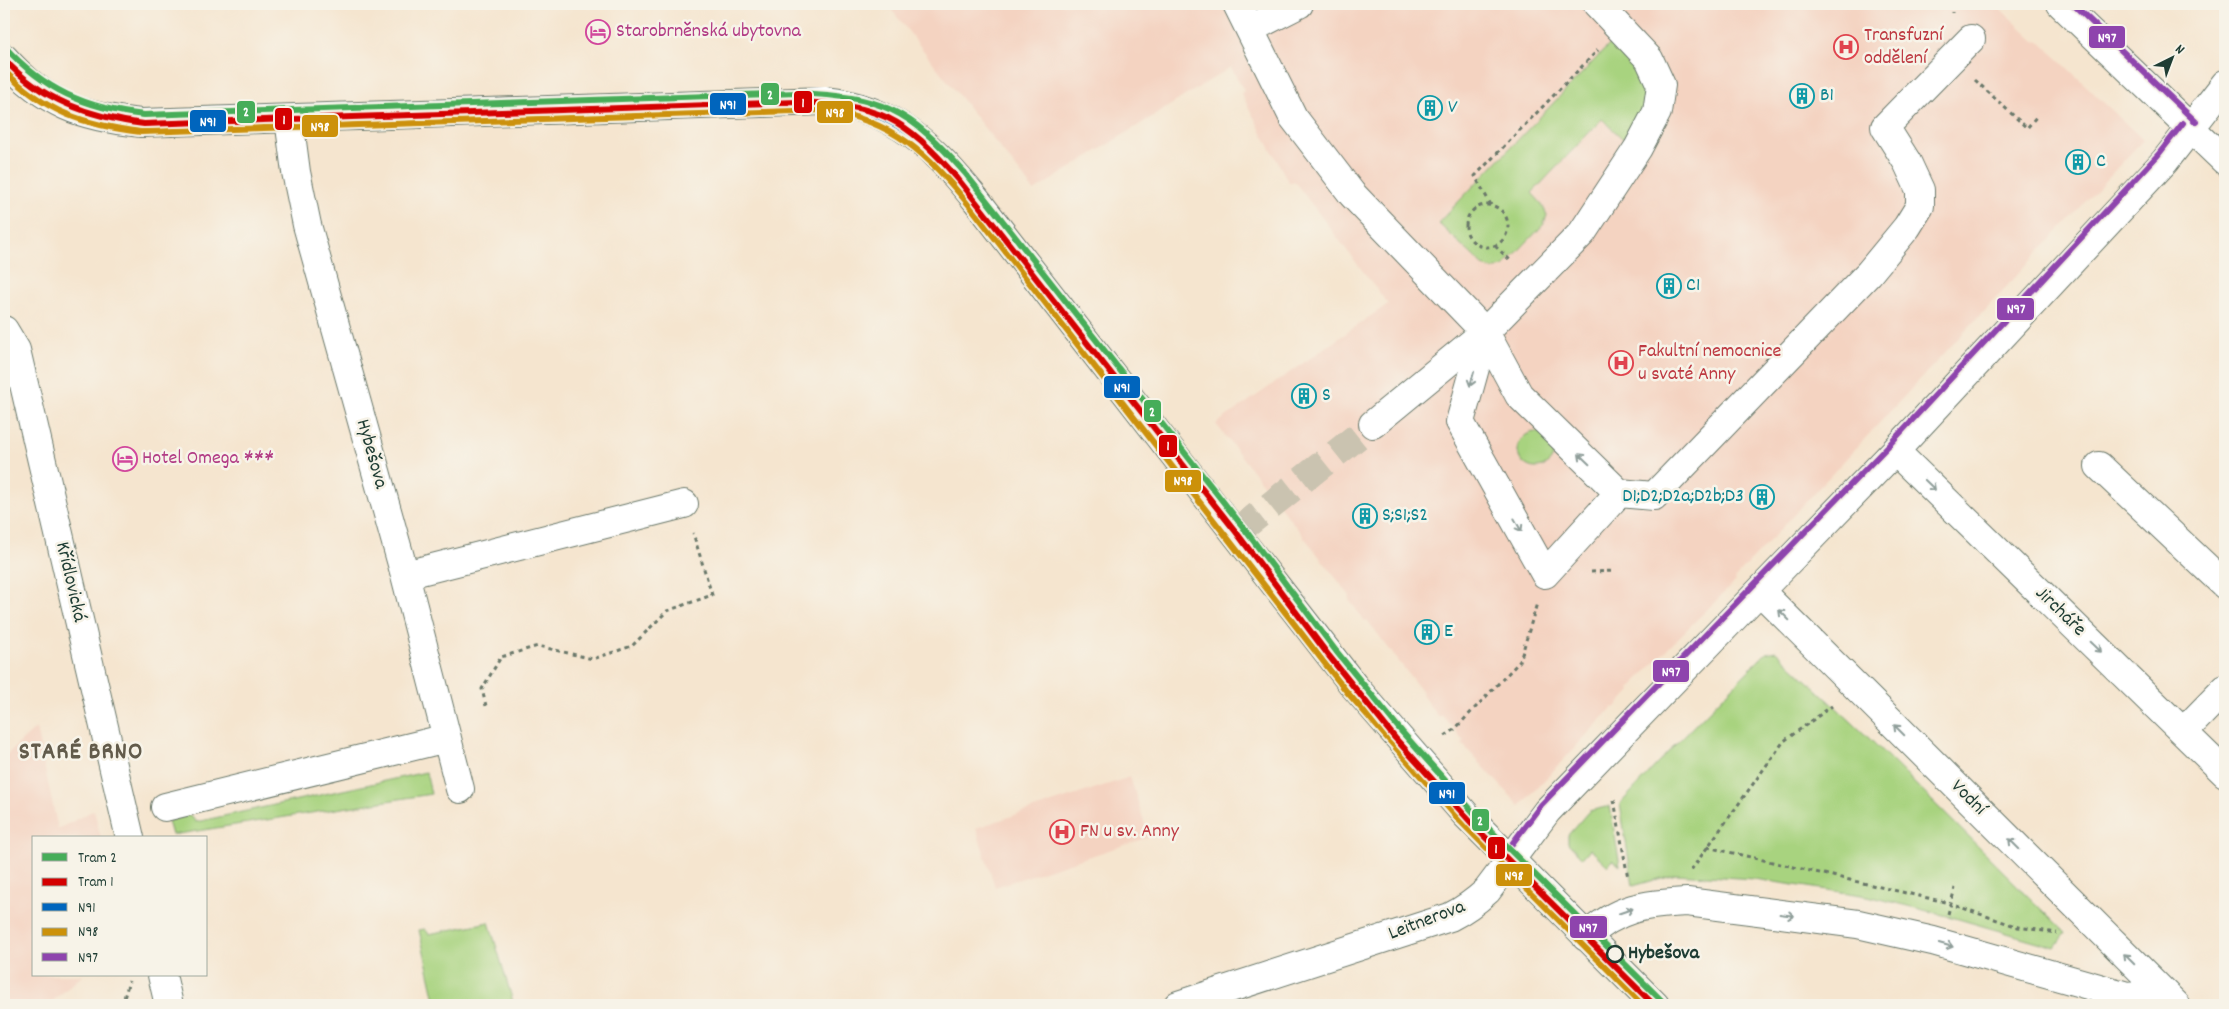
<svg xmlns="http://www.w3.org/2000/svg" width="2229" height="1009" font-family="Dekko,sans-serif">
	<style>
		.built { fill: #f4d3c1 }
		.green { fill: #a8d37f; stroke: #64885a }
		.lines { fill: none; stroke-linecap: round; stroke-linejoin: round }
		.minor-tunnel { stroke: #cac3b0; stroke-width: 28; stroke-dasharray: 28 14; stroke-linecap: butt }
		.minor-casing { stroke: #6a786a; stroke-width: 30 }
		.path { stroke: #6a786a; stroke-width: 3; stroke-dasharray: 4 4; stroke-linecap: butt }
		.minor { stroke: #fff; stroke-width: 28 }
		.bus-1-casing { stroke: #f7f3e8; stroke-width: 10 }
		.bus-2-casing { stroke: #f7f3e8; stroke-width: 10 }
		.bus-3-casing { stroke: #f7f3e8; stroke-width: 10 }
		.bus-1 { stroke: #0065bd; stroke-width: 6 }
		.bus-2 { stroke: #cc910a; stroke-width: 6 }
		.bus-3 { stroke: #8e44ad; stroke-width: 6 }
		.tram-1-casing { stroke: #f7f3e8; stroke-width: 10 }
		.tram-2-casing { stroke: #f7f3e8; stroke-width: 10 }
		.tram-1 { stroke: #46ad59; stroke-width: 6 }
		.tram-2 { stroke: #d40000; stroke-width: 6 }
		.oneway { stroke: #8f9e9a }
		.stop-dot { fill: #f7f3e8; stroke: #1f3d34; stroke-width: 2.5 }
		.labels { text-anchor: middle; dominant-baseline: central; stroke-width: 5; stroke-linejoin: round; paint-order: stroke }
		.hotel-label { font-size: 20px; fill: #b23c85; stroke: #f7f3e8; text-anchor: start }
		.health-label { font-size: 20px; fill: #be3a42; stroke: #f7f3e8; text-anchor: start }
		.culture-label { font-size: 20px; fill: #0d838f; stroke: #f7f3e8; text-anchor: start }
		.street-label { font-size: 20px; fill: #1f3d34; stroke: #f7f3e8 }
		.stop-label { font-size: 20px; font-weight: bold; fill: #1f3d34; stroke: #f7f3e8; text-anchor: start }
		.district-label { font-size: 25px; font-weight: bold; letter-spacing: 1px; fill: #625b4b; stroke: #f7f3e8 }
		.line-badge { stroke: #f7f3e8; stroke-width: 2 }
		.badge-label { font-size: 14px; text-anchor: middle; font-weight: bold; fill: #fff }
	</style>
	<rect width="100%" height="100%" fill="#f7f3e8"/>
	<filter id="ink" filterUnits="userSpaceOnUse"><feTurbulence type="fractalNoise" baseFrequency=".02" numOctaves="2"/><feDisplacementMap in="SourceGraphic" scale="10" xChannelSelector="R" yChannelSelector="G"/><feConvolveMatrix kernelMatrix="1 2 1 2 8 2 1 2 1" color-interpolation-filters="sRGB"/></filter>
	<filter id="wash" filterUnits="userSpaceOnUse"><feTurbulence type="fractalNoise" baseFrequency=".0096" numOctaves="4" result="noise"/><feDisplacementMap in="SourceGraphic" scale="20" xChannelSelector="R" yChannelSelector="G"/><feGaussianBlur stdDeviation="1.12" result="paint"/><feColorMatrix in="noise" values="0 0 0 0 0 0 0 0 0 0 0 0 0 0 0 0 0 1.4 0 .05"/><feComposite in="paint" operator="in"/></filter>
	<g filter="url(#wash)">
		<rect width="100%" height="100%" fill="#f5e5cf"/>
		<!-- built -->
		<path class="built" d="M 887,4 L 1995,4 L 2036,42 L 2038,40 L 2143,140 L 1734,579 L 1735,582 L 1682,634 L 1630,688 L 1631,691 L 1615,708 L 1613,707 L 1520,806 L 1462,744 L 1464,741 L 1442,715 L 1438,717 L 1422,695 L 1423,693 L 1367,620 L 1365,621 L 1349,600 L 1350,596 L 1216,424 L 1388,304 L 1294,181 L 1289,183 L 1241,93 L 1244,91 L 1231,67 L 1034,191 Z
			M 36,728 L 58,829 L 94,810 L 101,838 L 34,838 L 34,975 L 83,975 L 48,1005 L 4,1005 L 4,757 Z
			M 1130,777 L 1149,837 L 995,887 L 976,828 Z"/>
		<!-- green -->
		<path class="green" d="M 1611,43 C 1629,61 1653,85 1641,114 C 1637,123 1629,131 1623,139 L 1602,119 L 1532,193 L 1541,203 L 1547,215 L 1544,224 L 1503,267 L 1494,269 L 1485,267 L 1438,223 Z
			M1518 450a18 18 0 1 1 36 0a18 18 0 1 1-36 0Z
			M 1776,651 L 1873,742 L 2065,933 L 2055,947 L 1955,918 L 1868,896 L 1754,879 L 1676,874 L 1633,886 L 1620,804 L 1673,747 L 1766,653 Z
			M 426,772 L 431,794 L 172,835 L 168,821 L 190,815 L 196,822 Z
			M 1610,806 L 1620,866 L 1613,860 L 1608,866 L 1590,849 L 1582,858 L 1568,843 L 1568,835 L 1589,811 Z
			M 489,922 L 514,1005 L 436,1004 L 419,930 L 425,929 L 429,934 Z"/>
	</g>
	<g filter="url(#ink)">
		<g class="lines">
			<!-- minor-tunnel -->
			<path class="minor-tunnel" d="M 1237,532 L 1373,424"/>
			<defs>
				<path id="minor" d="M 1237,4 L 1293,117 L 1352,194 L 1485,332 L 1519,395 L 1619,493 L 1654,496 L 1869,273 L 1907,227 L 1920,206 L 1920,190 L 1907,162 L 1885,127 L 1971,39
					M 2061,4 L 2225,161
					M 1250,29 L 1299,4
					M 4,58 C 45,104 81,117 141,123 L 825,101 C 896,108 934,148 977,201 L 1354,686 L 1466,815 L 1655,1005
					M 289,119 L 296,172 L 307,225 L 405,575 L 460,789
					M 4,330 L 16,350 L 130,838
					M 1485,332 L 1460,422 L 1545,574 L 1619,493
					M 1373,424 L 1485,332 L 1582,233 L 1638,148 L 1657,112 L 1661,85 L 1649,59 L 1597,4
					M 1895,451 L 2225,773
					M 2099,466 L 2225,585
					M 405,575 L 684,504
					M 1760,591 L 2176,1005
					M 2183,732 L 2225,689
					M 165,807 L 447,738
					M 1586,937 C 1618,907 1645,904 1687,902 L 1858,924 L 1933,941 L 2127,996 L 2137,995 L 2154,983
					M 162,975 L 169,1005
					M 1178,1005 L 1450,917 C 1464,910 1475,902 1487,891 L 1547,811 L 1895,451 L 2165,161 L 2225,84"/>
			</defs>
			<!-- minor casing -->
			<use href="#minor" class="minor-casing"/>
			<!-- path -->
			<path class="path" d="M 1952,4 L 1952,13
				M 1975,80 L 2027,128 L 2037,116
				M1466 226a21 21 0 1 1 42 0a21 21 0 1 1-42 0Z
				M 1491,205 L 1475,176 L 1598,50
				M 1495,246 L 1511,261
				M 1591,572 L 1614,571
				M 486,706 L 482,689 L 501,657 L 538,646 L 593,659 L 632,646 L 667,611 L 712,595 L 693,533
				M 1445,736 L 1454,730 L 1520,661 L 1537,603
				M 1614,800 L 1628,878
				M 1707,847 L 1945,902 L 2018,927 L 2057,933
				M 1691,870 L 1784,741 L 1832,706
				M 1948,914 L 1955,888
				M 122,1005 L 129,981"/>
			<!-- minor -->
			<use href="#minor" class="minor"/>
			<defs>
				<path id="bus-1" d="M 4,58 C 47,103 80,115 141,123 L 825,101 C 899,113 931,146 977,201 L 1354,686 L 1466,815 L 1655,1005"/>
				<path id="bus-2" d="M 4,70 C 44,112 85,125 141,132 L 824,110 C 895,121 926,153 970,206 L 1347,692 L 1460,821 L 1643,1005"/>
				<path id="bus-3" d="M 2073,4 L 2196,122
					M 1516,855 L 1661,999
					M 1503,856 L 1541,805 L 1889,445 L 2158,155 L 2183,123"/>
			</defs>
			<!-- bus-1 casing -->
			<use href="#bus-1" class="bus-1-casing"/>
			<!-- bus-2 casing -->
			<use href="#bus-2" class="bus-2-casing"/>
			<!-- bus-3 casing -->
			<use href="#bus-3" class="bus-3-casing"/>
			<!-- bus-1 -->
			<use href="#bus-1" class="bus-1"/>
			<!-- bus-2 -->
			<use href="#bus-2" class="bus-2"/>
			<!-- bus-3 -->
			<use href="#bus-3" class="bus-3"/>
			<defs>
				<path id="tram-1" d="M 4,46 C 44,90 85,108 144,115 L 797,93 C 883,97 908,108 965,173 L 1243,527 L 1336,651 L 1402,732 L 1483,823 L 1666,1005"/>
				<path id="tram-2" d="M 4,59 C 41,100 90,117 144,124 L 797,102 C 880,105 903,116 958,179 L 1236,532 L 1329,656 L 1395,738 L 1477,829 L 1654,1005"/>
			</defs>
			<!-- tram-1 casing -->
			<use href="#tram-1" class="tram-1-casing"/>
			<!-- tram-2 casing -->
			<use href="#tram-2" class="tram-2-casing"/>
			<!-- tram-1 -->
			<use href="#tram-1" class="tram-1"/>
			<!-- tram-2 -->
			<use href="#tram-2" class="tram-2"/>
		</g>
		<!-- one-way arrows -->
		<defs><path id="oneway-shaft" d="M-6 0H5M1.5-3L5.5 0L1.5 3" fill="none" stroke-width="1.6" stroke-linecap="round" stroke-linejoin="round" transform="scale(1.25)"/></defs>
		<g class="oneway">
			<use href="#oneway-shaft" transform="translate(1472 379) rotate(106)"/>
			<use href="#oneway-shaft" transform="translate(1584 459) rotate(-136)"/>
			<use href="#oneway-shaft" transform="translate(1930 485) rotate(44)"/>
			<use href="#oneway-shaft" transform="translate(1518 525) rotate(61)"/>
			<use href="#oneway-shaft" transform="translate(1784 615) rotate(-135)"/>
			<use href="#oneway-shaft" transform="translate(2096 647) rotate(44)"/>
			<use href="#oneway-shaft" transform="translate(1899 730) rotate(-135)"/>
			<use href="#oneway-shaft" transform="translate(2014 844) rotate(-135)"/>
			<use href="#oneway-shaft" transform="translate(1626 911) rotate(-19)"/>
			<use href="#oneway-shaft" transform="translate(1787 915) rotate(7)"/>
			<use href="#oneway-shaft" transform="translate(1946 945) rotate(16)"/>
			<use href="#oneway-shaft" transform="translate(2129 959) rotate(-135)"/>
		</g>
	</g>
	<!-- icons -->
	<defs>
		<symbol id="hotel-ring" viewBox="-11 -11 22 22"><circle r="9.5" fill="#f7f3e8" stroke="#d1479c" stroke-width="1.5"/><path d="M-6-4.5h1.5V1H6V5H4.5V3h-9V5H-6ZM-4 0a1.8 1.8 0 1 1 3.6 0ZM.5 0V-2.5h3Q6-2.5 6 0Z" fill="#d1479c"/></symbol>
		<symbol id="hospital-ring" viewBox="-11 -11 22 22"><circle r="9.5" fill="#f7f3e8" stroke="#e0444e" stroke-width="1.5"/><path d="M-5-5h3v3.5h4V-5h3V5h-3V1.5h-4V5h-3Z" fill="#e0444e"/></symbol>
		<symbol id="building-ring" viewBox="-11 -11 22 22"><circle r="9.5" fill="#f7f3e8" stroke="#0f9aa8" stroke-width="1.5"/><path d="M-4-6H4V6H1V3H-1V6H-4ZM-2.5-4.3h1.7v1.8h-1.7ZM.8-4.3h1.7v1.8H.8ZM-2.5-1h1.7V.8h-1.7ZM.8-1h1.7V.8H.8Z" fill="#0f9aa8"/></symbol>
	</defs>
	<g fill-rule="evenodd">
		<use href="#hotel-ring" x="584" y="18" width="28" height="28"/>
		<use href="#hospital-ring" x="1832" y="33" width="28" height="28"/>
		<use href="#building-ring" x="1788" y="82" width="28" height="28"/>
		<use href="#building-ring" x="1416" y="94" width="28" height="28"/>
		<use href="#building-ring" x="2064" y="148" width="28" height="28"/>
		<use href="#building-ring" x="1655" y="272" width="28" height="28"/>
		<use href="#hospital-ring" x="1607" y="349" width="28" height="28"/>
		<use href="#building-ring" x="1290" y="382" width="28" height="28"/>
		<use href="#hotel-ring" x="111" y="445" width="28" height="28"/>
		<use href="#building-ring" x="1748" y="483" width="28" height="28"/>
		<use href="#building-ring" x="1351" y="502" width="28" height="28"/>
		<use href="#building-ring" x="1413" y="618" width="28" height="28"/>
		<use href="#hospital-ring" x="1048" y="818" width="28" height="28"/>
	</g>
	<!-- markers -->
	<circle class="stop-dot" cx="1615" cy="954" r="8"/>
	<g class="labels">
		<!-- hotel labels -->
		<g class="hotel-label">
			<text x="616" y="32">Starobrněnská ubytovna</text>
			<text x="142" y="459">Hotel Omega ***</text>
		</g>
		<!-- health labels -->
		<g class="health-label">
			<text x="1864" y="36">Transfuzní<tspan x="1864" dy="23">oddělení</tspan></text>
			<text x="1638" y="352">Fakultní nemocnice<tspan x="1638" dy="23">u svaté Anny</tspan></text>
			<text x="1080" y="832">FN u sv. Anny</text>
		</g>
		<!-- culture labels -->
		<g class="culture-label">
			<text x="1820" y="96">B1</text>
			<text x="1448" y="108">V</text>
			<text x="2096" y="162">C</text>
			<text x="1686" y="286">C1</text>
			<text x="1322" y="396">S</text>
			<text x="1744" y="497" text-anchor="end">D1;D2;D2a;D2b;D3</text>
			<text x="1382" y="516">S;S1;S2</text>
			<text x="1444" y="632">E</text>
		</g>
		<!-- street labels -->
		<g class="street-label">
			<text transform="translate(371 454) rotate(74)">Hybešova</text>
			<text transform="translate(70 582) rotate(77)">Křídlovická</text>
			<text transform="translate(2060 612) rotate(44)">Jircháře</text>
			<text transform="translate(1968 798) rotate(45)">Vodní</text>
			<text transform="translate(1427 921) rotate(-21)">Leitnerova</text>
		</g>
		<!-- stop labels -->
		<g class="stop-label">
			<text x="1628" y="954">Hybešova</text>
		</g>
		<!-- district labels -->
		<g class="district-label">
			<text x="81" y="753">STARÉ BRNO</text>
		</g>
	</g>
	<g class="line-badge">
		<rect x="2088" y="25" width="38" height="24" rx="5" fill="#8e44ad"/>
		<rect x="760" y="82" width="20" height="24" rx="5" fill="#46ad59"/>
		<rect x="793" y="90" width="20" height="24" rx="5" fill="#d40000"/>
		<rect x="709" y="92" width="38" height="24" rx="5" fill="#0065bd"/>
		<rect x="236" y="100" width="20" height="24" rx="5" fill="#46ad59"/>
		<rect x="816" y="100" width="38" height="24" rx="5" fill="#cc910a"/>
		<rect x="274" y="107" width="19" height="24" rx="5" fill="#d40000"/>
		<rect x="189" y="109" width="38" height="24" rx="5" fill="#0065bd"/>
		<rect x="301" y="114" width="38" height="24" rx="5" fill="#cc910a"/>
		<rect x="1996" y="297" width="39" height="24" rx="5" fill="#8e44ad"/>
		<rect x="1103" y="375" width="38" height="24" rx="5" fill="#0065bd"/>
		<rect x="1143" y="399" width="19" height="24" rx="5" fill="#46ad59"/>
		<rect x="1158" y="434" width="20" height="24" rx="5" fill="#d40000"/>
		<rect x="1164" y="469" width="38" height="24" rx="5" fill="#cc910a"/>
		<rect x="1652" y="659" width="38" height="24" rx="5" fill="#8e44ad"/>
		<rect x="1428" y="781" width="38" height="24" rx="5" fill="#0065bd"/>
		<rect x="1471" y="808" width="19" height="24" rx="5" fill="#46ad59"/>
		<rect x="1487" y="836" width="19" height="24" rx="5" fill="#d40000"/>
		<rect x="1495" y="863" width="38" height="24" rx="5" fill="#cc910a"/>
		<rect x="1569" y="915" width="39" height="24" rx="5" fill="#8e44ad"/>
	</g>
	<g class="badge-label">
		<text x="2107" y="42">N97</text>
		<text x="770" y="99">2</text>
		<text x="803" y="107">1</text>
		<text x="728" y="109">N91</text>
		<text x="246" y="116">2</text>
		<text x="835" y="117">N98</text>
		<text x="284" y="124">1</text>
		<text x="208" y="126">N91</text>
		<text x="320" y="131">N98</text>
		<text x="2016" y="313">N97</text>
		<text x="1122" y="392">N91</text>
		<text x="1152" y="416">2</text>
		<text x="1168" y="450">1</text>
		<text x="1183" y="485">N98</text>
		<text x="1671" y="676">N97</text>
		<text x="1447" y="798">N91</text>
		<text x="1480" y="825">2</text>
		<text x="1496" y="853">1</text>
		<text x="1514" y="880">N98</text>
		<text x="1588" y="932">N97</text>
	</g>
	<!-- margin -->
	<rect width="2229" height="1009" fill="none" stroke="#f7f3e8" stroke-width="20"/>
	<!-- legend -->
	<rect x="32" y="836" width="175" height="140" fill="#f7f3e8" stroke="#a1aaa0"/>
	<rect x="42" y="853" width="25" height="8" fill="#46ad59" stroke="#a1aaa0"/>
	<text x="78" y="862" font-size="15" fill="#1f3d34">Tram 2</text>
	<rect x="42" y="878" width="25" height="8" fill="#d40000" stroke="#a1aaa0"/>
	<text x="78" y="886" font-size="15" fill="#1f3d34">Tram 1</text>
	<rect x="42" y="903" width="25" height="8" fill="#0065bd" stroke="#a1aaa0"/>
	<text x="78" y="912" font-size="15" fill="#1f3d34">N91</text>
	<rect x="42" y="928" width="25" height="8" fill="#cc910a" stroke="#a1aaa0"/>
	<text x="78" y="936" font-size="15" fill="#1f3d34">N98</text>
	<rect x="42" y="953" width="25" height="8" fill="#8e44ad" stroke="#a1aaa0"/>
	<text x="78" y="962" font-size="15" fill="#1f3d34">N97</text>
	<!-- north arrow -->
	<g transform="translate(2172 58) rotate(42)" stroke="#f7f3e8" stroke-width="4" paint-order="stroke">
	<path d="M0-4L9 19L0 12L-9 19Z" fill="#1f3d34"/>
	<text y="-8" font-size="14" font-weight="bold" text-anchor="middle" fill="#1f3d34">N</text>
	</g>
</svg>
